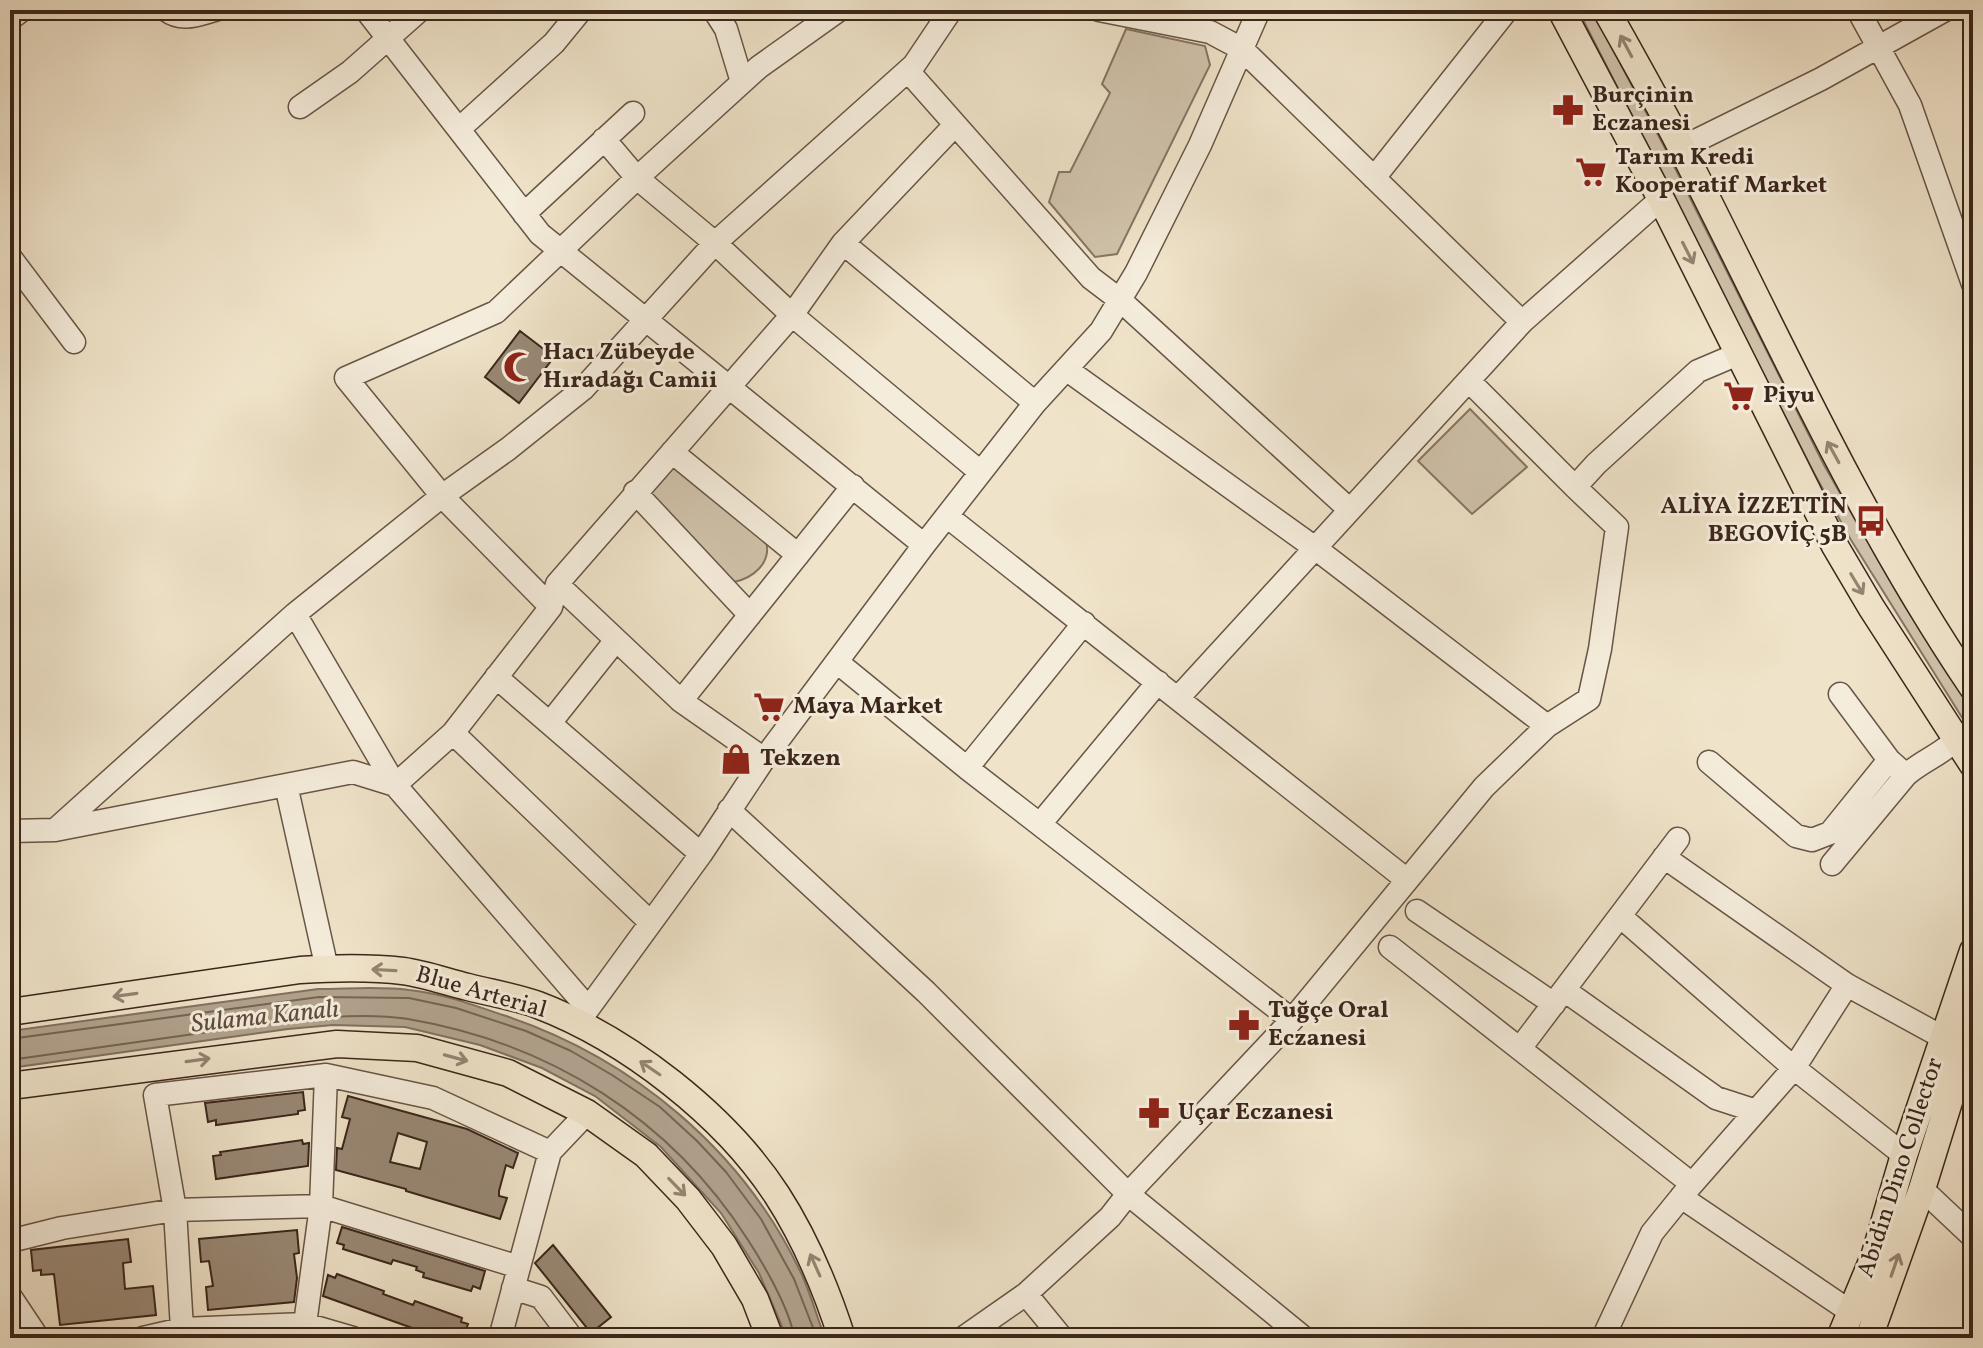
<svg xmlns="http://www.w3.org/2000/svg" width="1983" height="1348" font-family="Vollkorn,serif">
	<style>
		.green { fill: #d0c3ab; stroke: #867463; stroke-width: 2 }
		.water { fill: #b2a38e; stroke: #827160; stroke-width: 2 }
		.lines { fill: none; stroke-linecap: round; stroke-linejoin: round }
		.shore { stroke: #766454; stroke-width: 2 }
		.building { fill: #998875; stroke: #3b261b; stroke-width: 2; fill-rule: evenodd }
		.minor-casing { stroke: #685546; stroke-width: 25 }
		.major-casing { stroke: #3b261b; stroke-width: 29 }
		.minor { stroke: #f5eddc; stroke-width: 22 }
		.major { stroke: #efe3c9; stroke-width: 26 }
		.oneway { stroke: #958472 }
		.labels { text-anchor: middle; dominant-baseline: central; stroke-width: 6; stroke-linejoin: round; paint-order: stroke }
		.poi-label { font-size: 24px; font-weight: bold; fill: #3b261b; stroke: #f5eddc; text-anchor: start }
		.street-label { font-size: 24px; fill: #3b261b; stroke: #f5eddc }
		.water-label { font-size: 26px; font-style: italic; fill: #5f4c3e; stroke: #f5eddc }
	</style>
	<rect width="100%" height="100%" fill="#efe3c9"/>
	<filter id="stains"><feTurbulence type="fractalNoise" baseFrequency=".0025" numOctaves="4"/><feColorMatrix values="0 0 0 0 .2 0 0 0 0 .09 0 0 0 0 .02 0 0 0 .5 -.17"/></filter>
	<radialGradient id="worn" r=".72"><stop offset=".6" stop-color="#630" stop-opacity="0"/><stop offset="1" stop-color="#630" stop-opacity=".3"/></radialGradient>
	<!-- green -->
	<path class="green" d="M 1578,10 L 1592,10 L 1666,150 L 1824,465 L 1903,603 L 1973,711 L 1973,735 L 1851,540 L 1814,473 Z
		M 1126,29 L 1205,46 L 1210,65 L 1117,254 L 1095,257 L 1049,202 L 1059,172 L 1070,172 L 1110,93 L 1102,84 Z
		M 1470,409 L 1527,467 L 1472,514 L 1418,461 Z
		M 669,456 L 766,541 C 772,563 753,578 734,582 L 643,487 Z"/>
	<!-- water -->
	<path class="water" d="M 318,989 C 348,989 380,986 409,990 C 441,993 473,1005 503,1015 C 633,1058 744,1151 802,1275 C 811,1295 817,1317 825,1338 L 787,1338 L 759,1273 L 721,1213 L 661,1147 L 595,1096 L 542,1068 L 480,1045 L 405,1027 L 333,1025 L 288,1029 L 10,1068 L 10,1031 Z"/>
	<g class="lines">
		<!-- shore -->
		<path class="shore" d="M 10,1039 L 319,997 L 409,998 L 456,1008 L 526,1031 L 571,1051 L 612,1075 L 660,1107 L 697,1141 L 726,1172 L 761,1219 L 794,1279 L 817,1338
			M 10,1060 L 287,1021 C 326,1017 369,1013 408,1019 C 550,1043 671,1119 748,1240 C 763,1263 791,1311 794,1338"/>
	</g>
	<!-- building -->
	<path class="building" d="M 520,331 L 554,357 L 519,403 L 485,377 Z
		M 303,1092 L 305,1110 L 298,1111 L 298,1114 L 216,1125 L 216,1120 L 208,1122 L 205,1103 Z
		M 348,1096 L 467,1129 L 518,1153 L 513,1168 L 506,1165 L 499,1191 L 499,1196 L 507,1198 L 500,1219 L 406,1191 L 406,1189 L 336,1170 L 337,1148 L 342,1149 L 350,1119 L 342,1117 ZM 398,1133 L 427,1142 L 420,1169 L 390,1162 Z
		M 302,1140 L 303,1144 L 309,1143 L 308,1166 L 216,1179 L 213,1156 L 221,1155 L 220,1152 Z
		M 342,1227 L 485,1271 L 480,1289 L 473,1286 L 471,1291 L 423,1277 L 424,1273 L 416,1270 L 417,1267 L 393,1260 L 391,1264 L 343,1249 L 344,1245 L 337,1243 Z
		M 297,1230 L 299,1253 L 294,1254 L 297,1278 L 294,1302 L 208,1310 L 206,1287 L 213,1286 L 209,1261 L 201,1262 L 199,1239 Z
		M 128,1239 L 131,1262 L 123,1263 L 125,1289 L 153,1286 L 156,1315 L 60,1325 L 54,1274 L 41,1275 L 41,1270 L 33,1271 L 31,1250 Z
		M 553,1245 L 611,1317 L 591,1333 L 535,1263 Z
		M 337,1274 L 384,1291 L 383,1294 L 413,1305 L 415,1301 L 462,1318 L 461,1322 L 468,1324 L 463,1338 L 440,1338 L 323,1296 L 328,1275 L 335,1278 Z"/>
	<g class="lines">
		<defs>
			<path id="minor" d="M 166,10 C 182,22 197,15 215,10
				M 366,10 L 540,234 L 924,545
				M 714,10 L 726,29 L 742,82
				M 1099,10 L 1210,32 L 1242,49 L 1522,322
				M 1858,10 L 1910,105 L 1973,284
				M 10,19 L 22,10
				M 908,71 L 1091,278 L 1120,300 L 1350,510
				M 300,107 L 350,72 L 420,10
				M 459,129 L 554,43 L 581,10
				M 604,139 L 637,178 L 715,243 L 792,315 L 979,471
				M 1681,148 L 1821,79 L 1945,10
				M 1374,178 L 1507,10
				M 524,214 L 633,113
				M 843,243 L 1035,403
				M 10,257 L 74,342
				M 1066,369 L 1315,548 L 1547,726
				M 1469,381 L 1575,487
				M 672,452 L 798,555
				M 635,492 L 750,615
				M 948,517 L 1407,880
				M 557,584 L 681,701 L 764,759
				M 551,607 L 442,496 L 508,449 L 583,389 L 715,243 L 914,65 L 951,10
				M 295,614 L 395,785 L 587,1007
				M 837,662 L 967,768 L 1292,1020
				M 496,677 L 701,854
				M 1840,694 L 1889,760 L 1899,769
				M 1178,698 L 1522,322 L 1661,199
				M 681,701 L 853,486
				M 550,723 L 616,640
				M 453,733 L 650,922
				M 1709,762 L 1796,836 L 1812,840 L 1830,833 L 1889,760
				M 967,768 L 1084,623
				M 286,785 L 327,969
				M 729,810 L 926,992 L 1128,1194 L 1304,1338
				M 1040,824 L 1158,682
				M 55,830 L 295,614 L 442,496 L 346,378 L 496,312 L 637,178 L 759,67 L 839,10
				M 10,831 L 55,830 L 353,772 L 395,785 L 453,733 L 551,607 L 557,584 L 792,315 L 843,243 L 955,125
				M 1664,857 L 1847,985 L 1944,1038
				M 1832,864 L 1906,775 C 1922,761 1942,754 1957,739
				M 1417,911 L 1554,1004
				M 1620,916 L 1794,1068 L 1847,985
				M 1390,947 L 1692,1184
				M 1564,990 L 1716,1098 L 1756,1111
				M 577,1024 L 701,854 L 764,759 L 924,545 L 1035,403 L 1101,331 L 1136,273 L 1200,145 L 1259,10
				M 1521,1047 L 1678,839
				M 1922,1189 L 1973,1237
				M 1681,1197 L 1851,1312
				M 10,1241 L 62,1228 L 175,1210 L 321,1206 L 519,1267
				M 513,1288 L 541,1297 L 572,1338
				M 1026,1294 L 1110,1217 L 1128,1194 L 1292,1020 L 1484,787 L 1547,726 L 1589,699 L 1600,649 L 1617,527 L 1575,487 L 1596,464 L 1698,371 L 1738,354
				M 10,1296 L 38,1338
				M 305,1324 L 321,1206 L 326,1075
				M 182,1329 L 175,1210 L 155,1095 L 326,1075 L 433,1098 L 550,1152
				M 143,1338 L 182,1329 L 305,1324 L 353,1338
				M 500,1338 L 550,1152 L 587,1113
				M 963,1338 L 1026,1294 L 1062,1338
				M 1603,1338 L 1652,1233 L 1686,1191 L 1794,1068 L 1904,1155"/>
			<path id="major" d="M 1561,10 L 1661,199 L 1835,546 L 1871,607 L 1973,765
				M 1606,10 C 1632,56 1658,102 1682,149 C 1775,331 1858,518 1973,688
				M 10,1012 L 300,970 C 334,968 369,967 403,971 C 425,974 447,982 468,987 C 491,993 516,997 538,1005 C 627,1039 725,1115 777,1195 C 806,1240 826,1288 842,1338
				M 10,1086 L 337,1044 L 417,1048 L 508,1073 L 587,1113 L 646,1155 L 688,1199 L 724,1246 L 755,1299 L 770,1338
				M 1840,1338 L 1875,1254 L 1904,1155 L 1973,951
				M 1869,1338 L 1922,1189 L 1973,1024"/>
		</defs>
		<!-- minor casing -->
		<use href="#minor" class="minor-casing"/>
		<!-- major casing -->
		<use href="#major" class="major-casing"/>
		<!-- minor -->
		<use href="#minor" class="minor"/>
		<!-- major -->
		<use href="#major" class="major"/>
	</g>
	<!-- one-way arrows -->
	<defs><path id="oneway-shaft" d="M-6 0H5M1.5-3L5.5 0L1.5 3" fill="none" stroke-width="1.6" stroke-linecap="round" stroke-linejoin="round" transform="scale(2)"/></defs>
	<g class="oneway">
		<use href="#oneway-shaft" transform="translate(1626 46) rotate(-118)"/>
		<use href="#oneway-shaft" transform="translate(1688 253) rotate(63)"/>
		<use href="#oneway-shaft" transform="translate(1833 452) rotate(-119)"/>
		<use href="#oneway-shaft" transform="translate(1857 584) rotate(59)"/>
		<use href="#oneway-shaft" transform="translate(384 970) rotate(-177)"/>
		<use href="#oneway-shaft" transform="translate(125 995) rotate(172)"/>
		<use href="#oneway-shaft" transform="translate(456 1058) rotate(15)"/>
		<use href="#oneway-shaft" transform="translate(198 1060) rotate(-8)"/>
		<use href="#oneway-shaft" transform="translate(650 1068) rotate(-146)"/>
		<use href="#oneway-shaft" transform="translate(677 1187) rotate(46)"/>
		<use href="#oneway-shaft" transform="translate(815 1265) rotate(-114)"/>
		<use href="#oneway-shaft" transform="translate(1895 1265) rotate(-71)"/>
	</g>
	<!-- icons -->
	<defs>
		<symbol id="pharmacy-bare" viewBox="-9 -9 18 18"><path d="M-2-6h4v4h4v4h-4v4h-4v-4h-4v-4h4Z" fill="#8f2418" stroke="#f5eddc" stroke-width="2.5" paint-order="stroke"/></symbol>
		<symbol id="supermarket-bare" viewBox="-9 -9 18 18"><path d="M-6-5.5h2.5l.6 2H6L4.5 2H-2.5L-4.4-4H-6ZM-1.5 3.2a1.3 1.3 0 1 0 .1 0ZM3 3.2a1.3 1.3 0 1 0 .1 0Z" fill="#8f2418" stroke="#f5eddc" stroke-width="2.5" paint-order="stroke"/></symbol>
		<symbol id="mosque-bare" viewBox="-9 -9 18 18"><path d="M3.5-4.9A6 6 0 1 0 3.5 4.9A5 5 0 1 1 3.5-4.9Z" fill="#8f2418" stroke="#f5eddc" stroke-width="2.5" paint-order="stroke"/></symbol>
		<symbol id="bus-bare" viewBox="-9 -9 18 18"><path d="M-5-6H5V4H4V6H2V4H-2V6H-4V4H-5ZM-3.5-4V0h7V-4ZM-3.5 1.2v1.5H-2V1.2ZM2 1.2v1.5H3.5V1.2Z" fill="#8f2418" stroke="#f5eddc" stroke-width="2.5" paint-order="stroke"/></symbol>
		<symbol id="shop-bare" viewBox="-9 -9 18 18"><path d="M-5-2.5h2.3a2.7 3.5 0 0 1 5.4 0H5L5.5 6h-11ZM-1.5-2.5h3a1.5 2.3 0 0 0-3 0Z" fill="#8f2418" stroke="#f5eddc" stroke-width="2.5" paint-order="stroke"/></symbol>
	</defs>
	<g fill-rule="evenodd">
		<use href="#pharmacy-bare" x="1546" y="88" width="44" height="44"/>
		<use href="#supermarket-bare" x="1569" y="150" width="44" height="44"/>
		<use href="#mosque-bare" x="497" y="345" width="44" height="44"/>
		<use href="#supermarket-bare" x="1717" y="374" width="44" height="44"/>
		<use href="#bus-bare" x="1849" y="499" width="44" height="44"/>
		<use href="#supermarket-bare" x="747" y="685" width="44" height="44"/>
		<use href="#shop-bare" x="714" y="737" width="44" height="44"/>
		<use href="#pharmacy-bare" x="1222" y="1003" width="44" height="44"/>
		<use href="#pharmacy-bare" x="1132" y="1091" width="44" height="44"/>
	</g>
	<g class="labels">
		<!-- poi labels -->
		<g class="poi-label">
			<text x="1592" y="96">Burçinin<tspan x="1592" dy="28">Eczanesi</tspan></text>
			<text x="1615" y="158">Tarım Kredi<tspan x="1615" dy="28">Kooperatif Market</tspan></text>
			<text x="543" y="353">Hacı Zübeyde<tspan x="543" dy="28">Hıradağı Camii</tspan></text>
			<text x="1763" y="396">Piyu</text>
			<text x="1847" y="507" text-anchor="end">ALİYA İZZETTİN<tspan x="1847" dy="28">BEGOVİÇ 5B</tspan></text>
			<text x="793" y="707">Maya Market</text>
			<text x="760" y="759">Tekzen</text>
			<text x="1268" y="1011">Tuğçe Oral<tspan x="1268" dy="28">Eczanesi</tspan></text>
			<text x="1178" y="1113">Uçar Eczanesi</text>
		</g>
		<!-- street labels -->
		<g class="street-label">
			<text transform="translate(481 993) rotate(16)">Blue Arterial</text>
			<text transform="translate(1901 1168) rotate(-72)">Abidin Dino Collector</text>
		</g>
		<!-- water labels -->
		<g class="water-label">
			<text transform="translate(265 1017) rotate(-6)">Sulama Kanalı</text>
		</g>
	</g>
	<!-- margin -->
	<rect width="1983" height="1348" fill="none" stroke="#efe3c9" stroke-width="40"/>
	<rect x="12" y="12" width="1959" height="1324" fill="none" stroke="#3b261b" stroke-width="4"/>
	<rect x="20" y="20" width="1943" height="1308" fill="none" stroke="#3b261b" stroke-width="2"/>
	<rect width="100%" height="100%" filter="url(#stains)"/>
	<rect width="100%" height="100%" fill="url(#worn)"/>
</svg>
